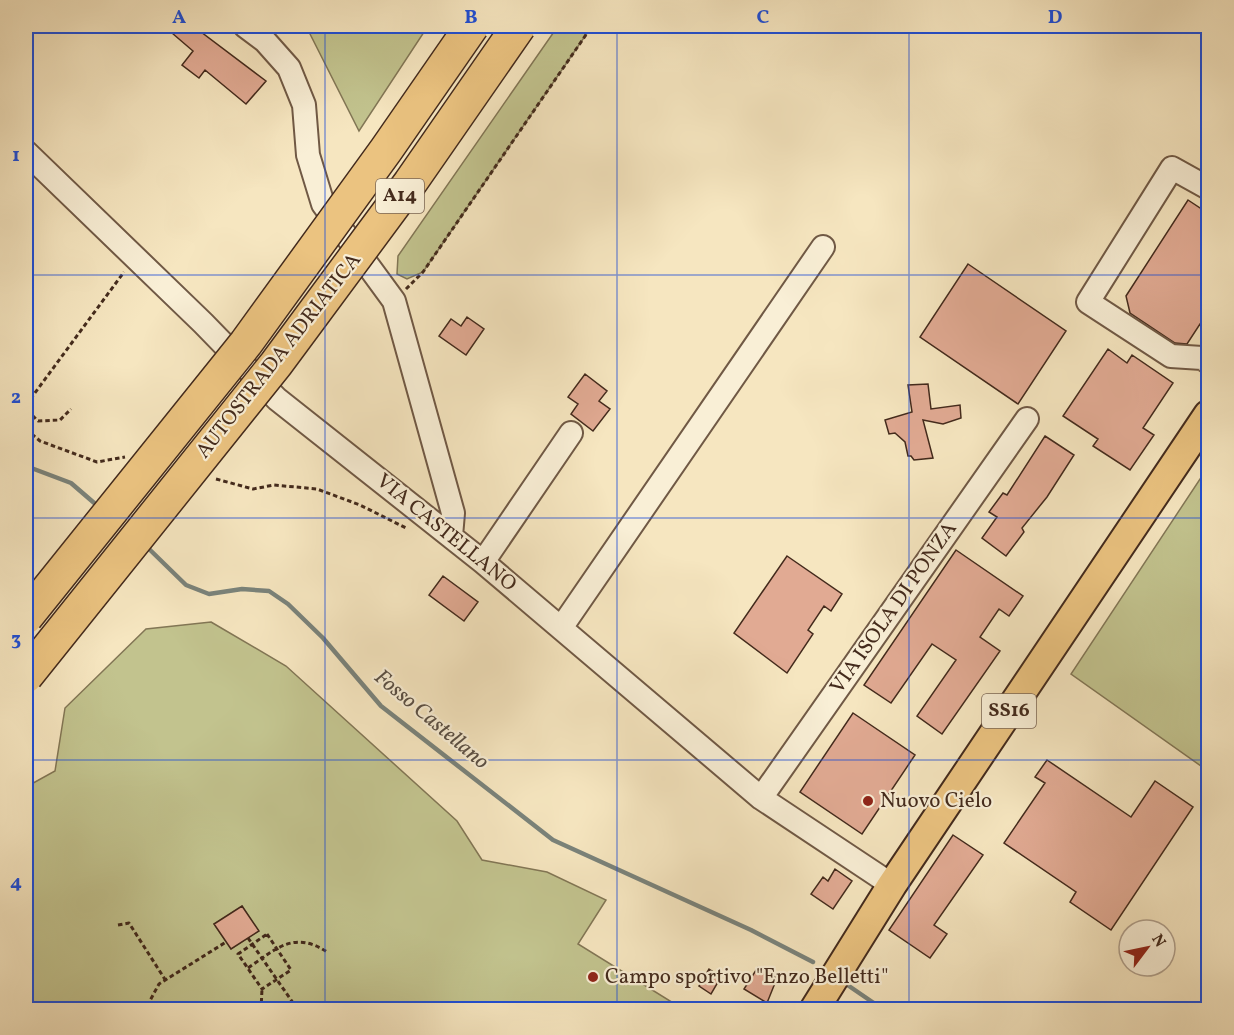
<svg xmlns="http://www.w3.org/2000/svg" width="1234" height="1035" font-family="Vollkorn,serif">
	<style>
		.green { fill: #c2c38e; stroke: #827655; stroke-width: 1.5; fill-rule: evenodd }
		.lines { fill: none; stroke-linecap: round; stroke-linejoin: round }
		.stream { stroke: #7a837b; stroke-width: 4.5 }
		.building { fill: #e1aa93; stroke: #432a1c; stroke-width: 1.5 }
		.minor-casing { stroke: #705945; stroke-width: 26 }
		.major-casing { stroke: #432a1c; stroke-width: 32 }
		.path { stroke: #432a1c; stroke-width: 3; stroke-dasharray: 4.5 3; stroke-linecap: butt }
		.minor { stroke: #f9efd6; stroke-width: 22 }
		.major { stroke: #ebc380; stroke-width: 28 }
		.highway-bridge-casing { stroke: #432a1c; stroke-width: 36; stroke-linecap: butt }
		.highway-bridge { stroke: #ebc380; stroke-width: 33 }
		.grid { fill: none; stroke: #1d4ed8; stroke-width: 1.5; stroke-opacity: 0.55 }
		.poi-dot { fill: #8f2418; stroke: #f9efd6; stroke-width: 2 }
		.labels { text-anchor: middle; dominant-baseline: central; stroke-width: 4.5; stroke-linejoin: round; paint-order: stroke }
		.shield { fill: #f9efd6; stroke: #7a6554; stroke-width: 1.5 }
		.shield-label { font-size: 20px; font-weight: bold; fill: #432a1c }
		.street-label { font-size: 21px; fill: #432a1c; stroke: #f9efd6 }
		.poi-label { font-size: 21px; fill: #432a1c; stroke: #f9efd6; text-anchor: start }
		.water-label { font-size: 22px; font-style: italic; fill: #5a4f44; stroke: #f9efd6 }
		.neatline { fill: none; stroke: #1d4ed8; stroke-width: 2 }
		.grid-label { font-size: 20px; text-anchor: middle; font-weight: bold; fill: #1d4ed8 }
	</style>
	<rect width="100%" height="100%" fill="#f6e6c0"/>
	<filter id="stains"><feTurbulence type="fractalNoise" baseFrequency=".00333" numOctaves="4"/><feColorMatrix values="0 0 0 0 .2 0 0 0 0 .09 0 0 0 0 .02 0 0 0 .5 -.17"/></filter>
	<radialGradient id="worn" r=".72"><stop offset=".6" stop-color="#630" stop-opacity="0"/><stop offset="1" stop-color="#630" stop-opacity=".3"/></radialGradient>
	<!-- green -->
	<path class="green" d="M 306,26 L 428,26 L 359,131 Z
		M 558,26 L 592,26 L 423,272 L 407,279 L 397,274 L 398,256 Z
		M 1208,467 L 1208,771 L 1071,674 Z
		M 211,622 L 286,666 L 457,821 L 482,860 L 547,872 L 606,900 L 578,944 L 683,1009 L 26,1010 L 26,787 L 55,771 L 65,708 L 146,629 ZM 242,906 L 258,931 L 231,949 L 214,924 Z"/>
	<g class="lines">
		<!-- stream -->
		<path class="stream" d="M 26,466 L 71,483 L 100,508
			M 146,546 L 186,585 L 209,594 L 242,589 L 269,591 L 288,604 L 323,638 L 381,706 L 553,840 L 751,930 L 813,962
			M 846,984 L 884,1010"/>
	</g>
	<!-- building -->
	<path class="building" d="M 179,26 L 193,26 L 266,81 L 246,104 L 205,70 L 199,78 L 182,65 L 193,51 L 172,33 Z
		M 1188,200 L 1209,214 L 1209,329 L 1200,324 L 1187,344 L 1175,343 L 1130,313 L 1126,296 Z
		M 968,264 L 1066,331 L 1018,404 L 920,337 Z
		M 467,317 L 484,329 L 466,355 L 439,336 L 451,319 L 461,326 Z
		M 1108,349 L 1127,363 L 1132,355 L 1173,383 L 1143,428 L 1154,435 L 1130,470 L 1093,446 L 1098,439 L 1063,416 Z
		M 585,374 L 607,391 L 599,401 L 610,409 L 593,431 L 571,414 L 578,404 L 568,397 Z
		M 928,384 L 931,409 L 960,405 L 961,418 L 943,424 L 923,420 L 933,458 L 914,460 L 911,456 L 908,456 L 905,442 L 895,433 L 889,434 L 885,420 L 912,412 L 908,385 Z
		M 1045,436 L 1074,455 L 1047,497 L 1022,528 L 1024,532 L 1006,556 L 982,538 L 997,517 L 989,512 L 1003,493 L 1007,495 Z
		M 956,550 L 1023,596 L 1009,616 L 999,609 L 980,637 L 1000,651 L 942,734 L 917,716 L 956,660 L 932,644 L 891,703 L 864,685 Z
		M 787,556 L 842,594 L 831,611 L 824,606 L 808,630 L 813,634 L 787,673 L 734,633 Z
		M 443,576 L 478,602 L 464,621 L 429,595 Z
		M 853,713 L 915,755 L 862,834 L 800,792 Z
		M 1047,760 L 1131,817 L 1155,781 L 1193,807 L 1111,930 L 1070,902 L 1076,892 L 1004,843 L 1045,783 L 1035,777 Z
		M 953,835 L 983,855 L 934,925 L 947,934 L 930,958 L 889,930 Z
		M 835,869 L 852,881 L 833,909 L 811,894 L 823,877 L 828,881 Z
		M 242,906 L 259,931 L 231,949 L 214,924 Z
		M 758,967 L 777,978 L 767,1003 L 744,989 Z
		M 709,969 L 721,977 L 711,994 L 699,986 Z"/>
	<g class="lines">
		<defs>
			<path id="minor" d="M 245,26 L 265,41 L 289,68 L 304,105 L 308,155 L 323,204 L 394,301 L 453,513 L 451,536
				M 26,152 L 203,323 L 277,399 L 483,562 L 761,798 L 892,885
				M 1208,188 L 1172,168 L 1088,302 L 1171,356 L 1202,358 L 1208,362
				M 483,562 L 571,433
				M 561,628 L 823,247
				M 761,798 L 1027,419"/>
			<path id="major" d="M 814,1010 L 892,885 L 1208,415"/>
		</defs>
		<!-- minor casing -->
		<use href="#minor" class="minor-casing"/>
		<!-- major casing -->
		<use href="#major" class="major-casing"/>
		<!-- path -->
		<path class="path" d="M 406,289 L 423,272 L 592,26
			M 29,402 L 29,412 L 38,421 L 60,420 L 71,409
			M 26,405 L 124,272
			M 26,429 L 40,441 L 97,462 L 125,457
			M 216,479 L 253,489 L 274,485 L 317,489 L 360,505 L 408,529
			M 118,925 L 129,923 L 166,981
			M 267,934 L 291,970 L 262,989 L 238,954 Z
			M 248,938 L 298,1010
			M 248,968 C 276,949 294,930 327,952
			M 125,1010 L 129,1005 L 134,1010
			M 141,1010 L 147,1006 L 159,984 L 226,942
			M 261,1010 L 262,989"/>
		<!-- minor -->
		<use href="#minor" class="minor"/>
		<!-- major -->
		<use href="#major" class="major"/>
		<defs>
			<path id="highway-bridge" d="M 26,617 L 246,343 L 386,150 L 472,26
				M 26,676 L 276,364 L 410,183 L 519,26"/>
		</defs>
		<!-- highway-bridge casing -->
		<use href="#highway-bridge" class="highway-bridge-casing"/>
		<!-- highway-bridge -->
		<use href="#highway-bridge" class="highway-bridge"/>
	</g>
	<!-- grid -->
	<path class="grid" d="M 325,26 L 325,1010M 617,26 L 617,1010M 909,26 L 909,1010M 26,275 L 1208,275M 26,518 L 1208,518M 26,760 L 1208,760"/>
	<!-- markers -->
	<g class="poi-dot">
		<circle cx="868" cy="801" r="6"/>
		<circle cx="593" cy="977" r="6"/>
	</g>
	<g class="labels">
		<!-- shield labels -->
		<g class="shield">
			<rect x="376" y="179" width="48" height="34" rx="4.5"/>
			<rect x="982" y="694" width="54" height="34" rx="4.5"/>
		</g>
		<g class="shield-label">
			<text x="400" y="196">A14</text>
			<text x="1009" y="711">SS16</text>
		</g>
		<!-- street labels -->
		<g class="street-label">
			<text transform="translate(279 356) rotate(-52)">AUTOSTRADA ADRIATICA</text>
			<text transform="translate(446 533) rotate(39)">VIA CASTELLANO</text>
			<text transform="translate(894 608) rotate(-55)">VIA ISOLA DI PONZA</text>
		</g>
		<!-- poi labels -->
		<g class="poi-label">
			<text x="880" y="801">Nuovo Cielo</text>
			<text x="605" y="977">Campo sportivo "Enzo Belletti"</text>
		</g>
		<!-- water labels -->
		<g class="water-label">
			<text transform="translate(431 720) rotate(40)">Fosso Castellano</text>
		</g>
	</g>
	<!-- margin -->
	<rect width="1234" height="1035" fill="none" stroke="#f6e6c0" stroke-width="66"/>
	<!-- north arrow -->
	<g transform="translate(1147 948) rotate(58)"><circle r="28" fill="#f9efd6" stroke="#b0a08c" stroke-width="1.5"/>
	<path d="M0-4.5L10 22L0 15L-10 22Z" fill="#8f2418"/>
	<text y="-9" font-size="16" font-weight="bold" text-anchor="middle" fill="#432a1c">N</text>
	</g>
	<rect x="33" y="33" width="1168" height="969" class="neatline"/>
	<g class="grid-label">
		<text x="179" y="23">A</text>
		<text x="471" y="23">B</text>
		<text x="763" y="23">C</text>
		<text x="1055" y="23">D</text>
		<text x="16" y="161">1</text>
		<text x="16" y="403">2</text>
		<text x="16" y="645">3</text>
		<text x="16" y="888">4</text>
	</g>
	<rect width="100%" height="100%" filter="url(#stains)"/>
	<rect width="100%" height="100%" fill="url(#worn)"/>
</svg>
